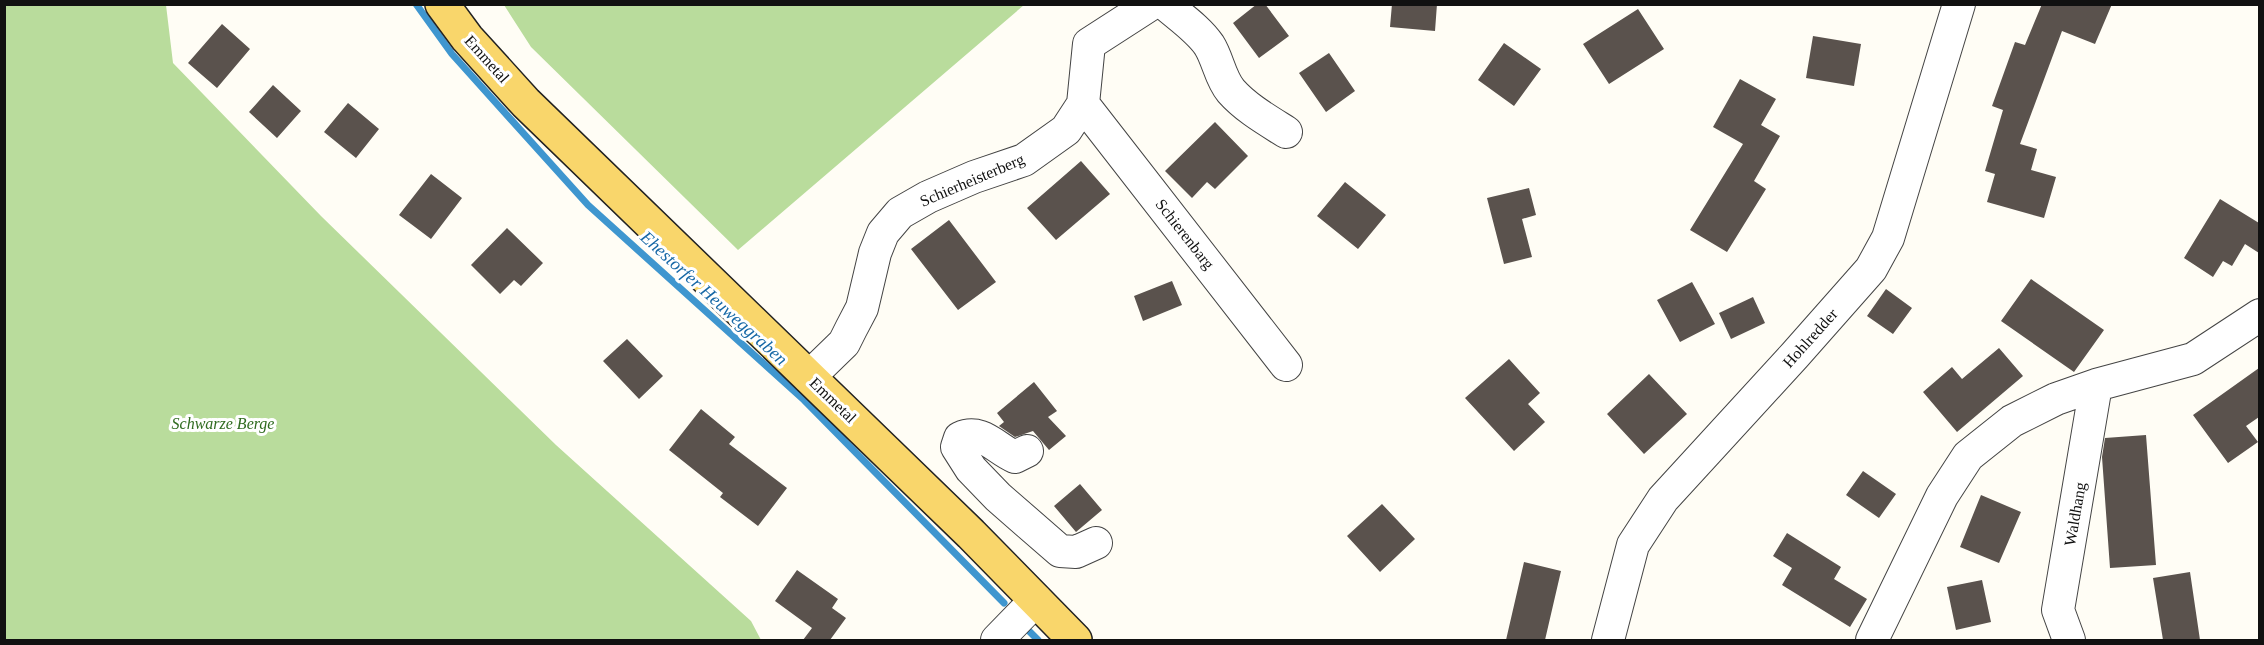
<svg xmlns="http://www.w3.org/2000/svg" width="2264" height="645" font-family="Georgia,serif">
	<style>
		.forest { fill: #b9dc9c }
		.lines { fill: none; stroke-linecap: round; stroke-linejoin: round }
		.stream { stroke: #3f96cf; stroke-width: 7 }
		.building { fill: #5a524d }
		.minor-casing { stroke: #444; stroke-width: 34 }
		.major-casing { stroke: #222; stroke-width: 36 }
		.minor { stroke: #fff; stroke-width: 32 }
		.major { stroke: #f9d66b; stroke-width: 33 }
		.labels { text-anchor: middle; dominant-baseline: central; stroke-width: 6; stroke-linejoin: round; paint-order: stroke }
		.street-label { font-size: 16px; fill: #111; stroke: #fff }
		.park-label { font-size: 16px; font-style: italic; fill: #2f6b1f; stroke: #fff }
		.water-label { font-size: 18px; font-style: italic; fill: #1768a6; stroke: #fff }
	</style>
	<rect width="100%" height="100%" fill="#fffdf5"/>
	<!-- forest -->
	<path class="forest" d="M 4,5 L 166,5 L 173,63 L 321,216 L 556,445 L 751,621 L 761,640 L 5,640 Z
		M 504,5 L 1024,5 L 738,250 L 531,47 Z"/>
	<g class="lines">
		<!-- stream -->
		<path class="stream" d="M 416,4 L 452,54 L 588,205 L 804,400 L 1004,603
			M 1029,631 L 1038,640"/>
	</g>
	<!-- building -->
	<path class="building" d="M 1257,4 L 1265,4 L 1289,36 L 1259,58 L 1233,23 Z
		M 1392,4 L 1437,4 L 1435,31 L 1390,27 Z
		M 2042,4 L 2112,4 L 2095,44 L 2062,31 L 2020,144 L 2037,149 L 2031,170 L 2056,177 L 2044,218 L 1987,202 L 1995,174 L 1985,171 L 2003,110 L 1992,106 L 2015,42 L 2025,45 Z
		M 1638,9 L 1664,49 L 1609,84 L 1583,44 Z
		M 222,24 L 250,49 L 217,88 L 188,63 Z
		M 1813,36 L 1861,44 L 1854,86 L 1806,78 Z
		M 1504,43 L 1541,69 L 1514,106 L 1478,80 Z
		M 1329,53 L 1355,91 L 1326,112 L 1299,73 Z
		M 1740,79 L 1776,99 L 1761,125 L 1780,136 L 1754,181 L 1766,189 L 1727,252 L 1690,230 L 1743,144 L 1713,127 Z
		M 273,85 L 301,111 L 277,138 L 249,112 Z
		M 348,103 L 379,129 L 356,158 L 324,132 Z
		M 1215,122 L 1248,156 L 1215,189 L 1207,182 L 1192,198 L 1165,171 Z
		M 1081,161 L 1110,194 L 1056,240 L 1027,208 Z
		M 431,174 L 462,198 L 431,239 L 399,215 Z
		M 1345,182 L 1386,215 L 1358,249 L 1317,216 Z
		M 1529,188 L 1536,215 L 1522,219 L 1532,257 L 1504,264 L 1487,198 Z
		M 2220,199 L 2259,223 L 2259,253 L 2245,244 L 2232,266 L 2223,261 L 2213,277 L 2184,258 Z
		M 949,220 L 996,282 L 958,310 L 911,249 Z
		M 507,228 L 543,263 L 521,286 L 514,280 L 500,294 L 471,265 Z
		M 2031,279 L 2104,330 L 2074,372 L 2001,321 Z
		M 1172,281 L 1182,305 L 1143,321 L 1134,296 Z
		M 1692,282 L 1715,324 L 1680,342 L 1657,300 Z
		M 1886,289 L 1912,308 L 1893,334 L 1867,316 Z
		M 1753,297 L 1765,323 L 1731,339 L 1719,313 Z
		M 627,339 L 663,376 L 639,399 L 603,361 Z
		M 1999,348 L 2023,376 L 1957,432 L 1923,392 L 1952,367 L 1962,379 Z
		M 1509,359 L 1540,393 L 1528,404 L 1545,422 L 1514,451 L 1465,398 Z
		M 2259,368 L 2259,417 L 2246,426 L 2258,442 L 2228,463 L 2193,415 Z
		M 1649,374 L 1687,414 L 1644,454 L 1607,414 Z
		M 1034,382 L 1057,411 L 1048,417 L 1066,436 L 1049,450 L 1033,431 L 1015,437 L 999,426 L 1004,422 L 997,413 Z
		M 701,409 L 735,437 L 729,444 L 787,488 L 758,526 L 720,497 L 723,493 L 669,450 Z
		M 2146,435 L 2156,565 L 2110,568 L 2102,457 L 2105,438 Z
		M 1863,471 L 1896,494 L 1879,518 L 1846,495 Z
		M 1080,484 L 1102,510 L 1076,532 L 1054,506 Z
		M 1981,495 L 2021,512 L 1999,563 L 1960,547 Z
		M 1382,504 L 1415,539 L 1380,572 L 1347,536 Z
		M 1787,533 L 1841,567 L 1834,579 L 1867,599 L 1850,627 L 1782,585 L 1792,568 L 1773,556 Z
		M 1524,562 L 1561,571 L 1545,640 L 1506,640 Z
		M 797,570 L 838,599 L 832,608 L 846,618 L 830,640 L 803,640 L 812,628 L 775,601 Z
		M 2190,572 L 2200,640 L 2163,640 L 2153,578 Z
		M 1982,580 L 1991,622 L 1956,630 L 1947,587 Z"/>
	<g class="lines">
		<defs>
			<path id="minor" d="M 1165,4 C 1180,17 1198,29 1209,45 C 1218,59 1220,78 1231,91 C 1246,108 1267,120 1286,132
				M 1083,104 L 1286,365
				M 809,377 L 844,343 L 851,329 L 862,308 L 875,253 L 883,233 L 900,213 L 928,197 L 974,177 L 1024,160 L 1066,130 L 1083,104 L 1089,44 L 1151,4
				M 1027,451 L 1015,457 C 996,449 982,428 960,438 L 957,447 L 971,469 L 998,497 L 1060,551 L 1076,552 L 1096,543
				M 997,640 L 1036,600
				M 1608,640 L 1633,545 L 1663,499 L 1795,355 L 1871,269 L 1888,238 L 1959,4
				M 1872,640 L 1942,496 L 1968,456 L 2012,421 L 2056,399 L 2096,385 L 2193,359 L 2260,315
				M 2069,640 L 2058,610 L 2096,385"/>
			<path id="major" d="M 442,4 L 467,38 L 526,103 L 971,534 L 1075,640"/>
		</defs>
		<!-- minor casing -->
		<use href="#minor" class="minor-casing"/>
		<!-- major casing -->
		<use href="#major" class="major-casing"/>
		<!-- minor -->
		<use href="#minor" class="minor"/>
		<!-- major -->
		<use href="#major" class="major"/>
	</g>
	<g class="labels">
		<!-- street labels -->
		<g class="street-label">
			<text transform="translate(487 59) rotate(48)">Emmetal</text>
			<text transform="translate(972 180) rotate(-23)">Schierheisterberg</text>
			<text transform="translate(1185 234) rotate(52)">Schierenbarg</text>
			<text transform="translate(1810 338) rotate(-48)">Hohlredder</text>
			<text transform="translate(833 400) rotate(44)">Emmetal</text>
			<text transform="translate(2075 514) rotate(-80)">Waldhang</text>
		</g>
		<!-- park labels -->
		<g class="park-label">
			<text x="223" y="423">Schwarze Berge</text>
		</g>
		<!-- water labels -->
		<g class="water-label">
			<text transform="translate(714 298) rotate(42)">Ehestorfer Heuweggraben</text>
		</g>
	</g>
	<!-- border -->
	<rect width="2264" height="645" fill="none" stroke="#111111" stroke-width="12"/>
</svg>
